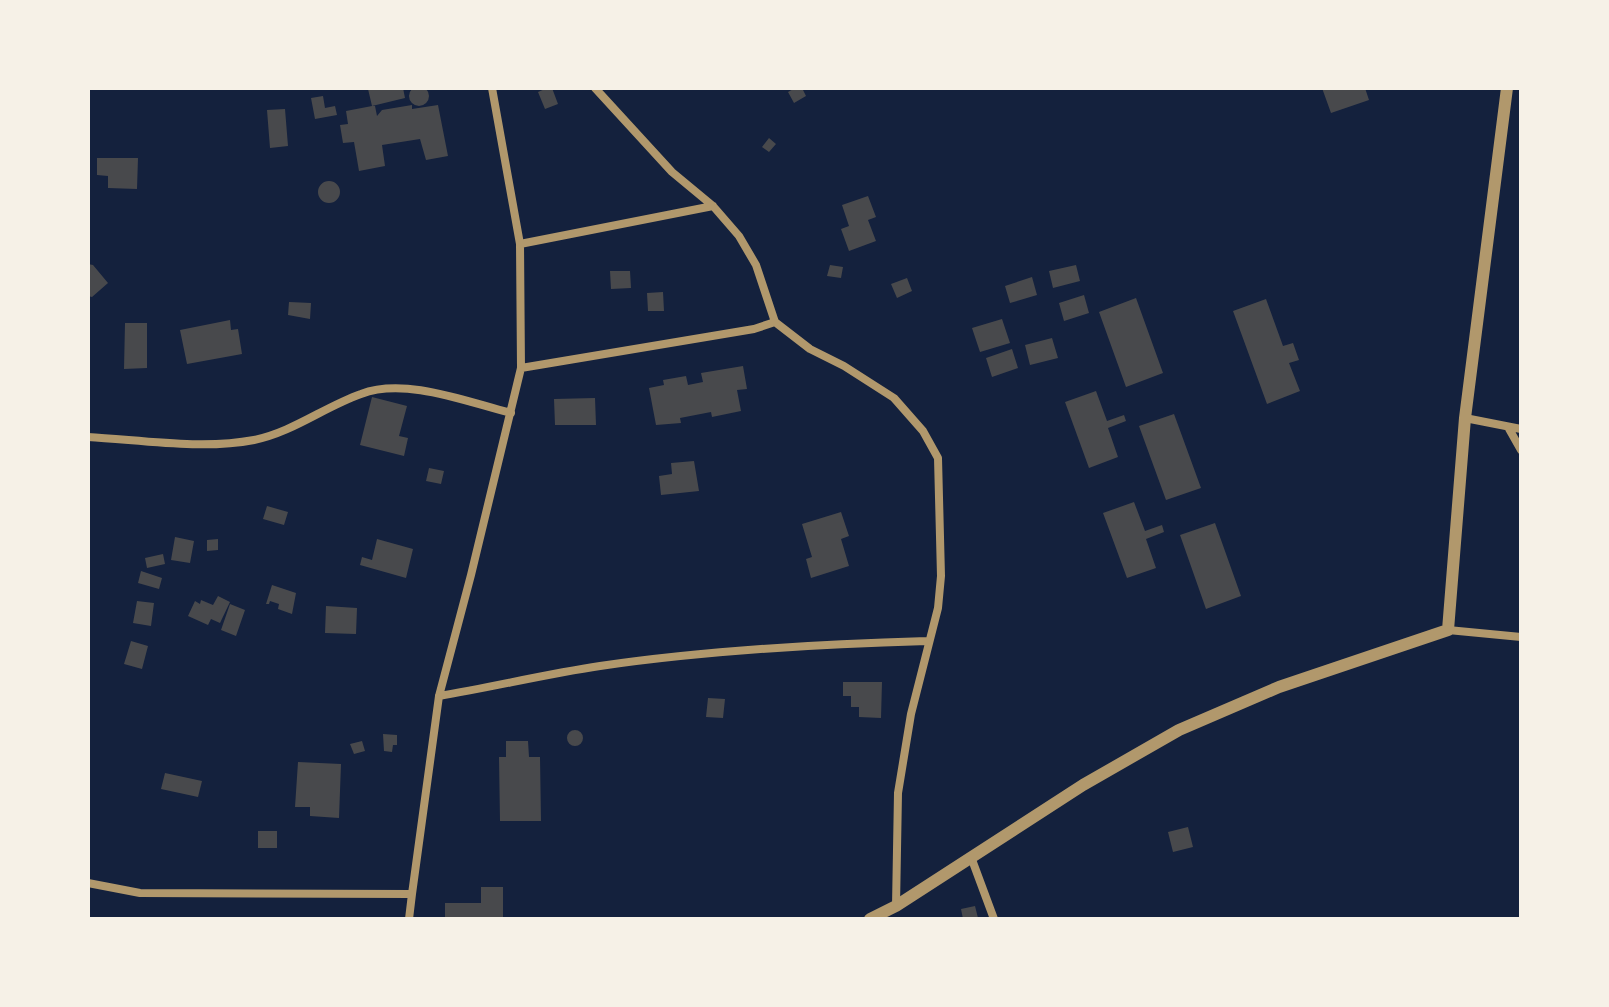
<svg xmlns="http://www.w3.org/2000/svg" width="1609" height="1007" font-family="Arial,sans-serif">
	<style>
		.building { fill: #48494c }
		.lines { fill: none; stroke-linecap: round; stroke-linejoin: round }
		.minor { stroke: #b1986c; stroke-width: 8 }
		.tertiary { stroke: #b1986c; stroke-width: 12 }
	</style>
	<rect width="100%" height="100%" fill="#14213d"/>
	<!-- building -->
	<path class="building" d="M409 96a10 10 0 1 1 20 0a10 10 0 1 1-20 0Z
		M 403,88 L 405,98 L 372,106 L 368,89 Z
		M 547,88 L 552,88 L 558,104 L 545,109 L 538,92 Z
		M 795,88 L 802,88 L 806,96 L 794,103 L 788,92 Z
		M 1322,88 L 1365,88 L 1369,100 L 1331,113 Z
		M 323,96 L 325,108 L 335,106 L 337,115 L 315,119 L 311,98 Z
		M 412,105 L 412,109 L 438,105 L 448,156 L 426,160 L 420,139 L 382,145 L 385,166 L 359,171 L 354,142 L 343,143 L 340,125 L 348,124 L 346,111 L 372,106 L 375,106 L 377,116 L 382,110 Z
		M 285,109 L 288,146 L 270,148 L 267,110 Z
		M 769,138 L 776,144 L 769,152 L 762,147 Z
		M 97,158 L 138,158 L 137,189 L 108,188 L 108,176 L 97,175 Z
		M318 192a11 11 0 1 1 22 0a11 11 0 1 1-22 0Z
		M 868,196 L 876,217 L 868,220 L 876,241 L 849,251 L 841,229 L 849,226 L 842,205 Z
		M 88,264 L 93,265 L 108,283 L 92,297 L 88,296 Z
		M 830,265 L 843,267 L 841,278 L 827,276 Z
		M 1076,265 L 1080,281 L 1053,288 L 1049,271 Z
		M 610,271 L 630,271 L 631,288 L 611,289 Z
		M 1032,277 L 1037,295 L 1010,303 L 1005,286 Z
		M 907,278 L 912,291 L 897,298 L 891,284 Z
		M 663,292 L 664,311 L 648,311 L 647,293 Z
		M 1084,295 L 1089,313 L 1064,321 L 1059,303 Z
		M 1136,298 L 1163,373 L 1126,387 L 1099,312 Z
		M 1266,299 L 1283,346 L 1293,343 L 1299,360 L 1289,363 L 1300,391 L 1267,404 L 1233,311 Z
		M 289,302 L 311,303 L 310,319 L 288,315 Z
		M 1002,319 L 1010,343 L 980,352 L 972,328 Z
		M 230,320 L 231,330 L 238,329 L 242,354 L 187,364 L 180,330 Z
		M 125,323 L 147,323 L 147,368 L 124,369 Z
		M 1052,338 L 1058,358 L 1030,365 L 1025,345 Z
		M 1012,349 L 1018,368 L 992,377 L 986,358 Z
		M 743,366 L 747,389 L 737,390 L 741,411 L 712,417 L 711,412 L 680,418 L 681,423 L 656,425 L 649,388 L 664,385 L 663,380 L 686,376 L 688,385 L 703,382 L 701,373 Z
		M 1096,391 L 1107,421 L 1124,415 L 1126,421 L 1108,428 L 1118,457 L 1089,468 L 1065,402 Z
		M 372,397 L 407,406 L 399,436 L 408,438 L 404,456 L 360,445 Z
		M 595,398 L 596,425 L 555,425 L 554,399 Z
		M 1174,414 L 1201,488 L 1166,500 L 1139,426 Z
		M 694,461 L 699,491 L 661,495 L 659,476 L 672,474 L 671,463 Z
		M 429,468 L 444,471 L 441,484 L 426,481 Z
		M 1134,502 L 1145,531 L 1162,525 L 1164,532 L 1146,539 L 1156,568 L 1127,578 L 1103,513 Z
		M 267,506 L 288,512 L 284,525 L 263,519 Z
		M 841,512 L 849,536 L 841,539 L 849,566 L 811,578 L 806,559 L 812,557 L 802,524 Z
		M 1215,523 L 1241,596 L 1206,609 L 1180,535 Z
		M 175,537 L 194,541 L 190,563 L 171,560 Z
		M 218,539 L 218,550 L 207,551 L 207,540 Z
		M 377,539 L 413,549 L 406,578 L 360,565 L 362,557 L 372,560 Z
		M 163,554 L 165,564 L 147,568 L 145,558 Z
		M 141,571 L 162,578 L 159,589 L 138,583 Z
		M 272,585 L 296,593 L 292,614 L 278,609 L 279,604 L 270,601 L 269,604 L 266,604 Z
		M 218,596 L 230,602 L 220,623 L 211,619 L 208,625 L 188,616 L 195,601 L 200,604 L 201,600 L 213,605 Z
		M 137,601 L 154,603 L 151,626 L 133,623 Z
		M 230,604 L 245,610 L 236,636 L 221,630 Z
		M 326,606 L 357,608 L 356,634 L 325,633 Z
		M 131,641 L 148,646 L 142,669 L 124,664 Z
		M 843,682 L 882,682 L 881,718 L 859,717 L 859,707 L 851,707 L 851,696 L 843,696 Z
		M 708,698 L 725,699 L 723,718 L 706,717 Z
		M567 738a8 8 0 1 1 16 0a8 8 0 1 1-16 0Z
		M 383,734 L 397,735 L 397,745 L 393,745 L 392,752 L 384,751 Z
		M 362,741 L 365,751 L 354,754 L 350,744 Z
		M 506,741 L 528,741 L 529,757 L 540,757 L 541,821 L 500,821 L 499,757 L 506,757 Z
		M 298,762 L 341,764 L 339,818 L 310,816 L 310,807 L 295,807 Z
		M 165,773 L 202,781 L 198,797 L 161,789 Z
		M 1188,827 L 1193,847 L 1173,852 L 1168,832 Z
		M 258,831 L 277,831 L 277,848 L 258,848 Z
		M 481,887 L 503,887 L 503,919 L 445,919 L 445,903 L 481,903 Z
		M 975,906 L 978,918 L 963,919 L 961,909 Z"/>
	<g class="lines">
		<!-- minor -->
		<path class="minor" d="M 595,88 L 672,172 L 713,206 L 739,236 L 756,265 L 775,322
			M 520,244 L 713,206
			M 521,368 L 754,329 L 775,322 L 810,349 L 844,366 L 894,398 L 923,431 L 938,458 L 941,576 L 938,608 L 911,714 L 898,793 L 896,906
			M 1465,418 L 1521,429
			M 1508,427 L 1521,450
			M 88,437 C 141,440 202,450 254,440 C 293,432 324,407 361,394 C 405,377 467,402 511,413
			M 1448,630 L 1521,637
			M 439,696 C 493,687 546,674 600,666 C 709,650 818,644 927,641
			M 971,857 L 994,919
			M 88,883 L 140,893 L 412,894 L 409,919
			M 412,894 L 439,696 L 471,575 L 521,368 L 520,244 L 492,88"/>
		<!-- tertiary -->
		<path class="tertiary" d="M 870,919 L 896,906 L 1083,785 L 1179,730 L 1279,687 L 1448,630 L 1465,418 L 1507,88"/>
	</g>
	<!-- border -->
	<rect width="1609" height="1007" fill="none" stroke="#f6f1e7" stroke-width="180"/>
</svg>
